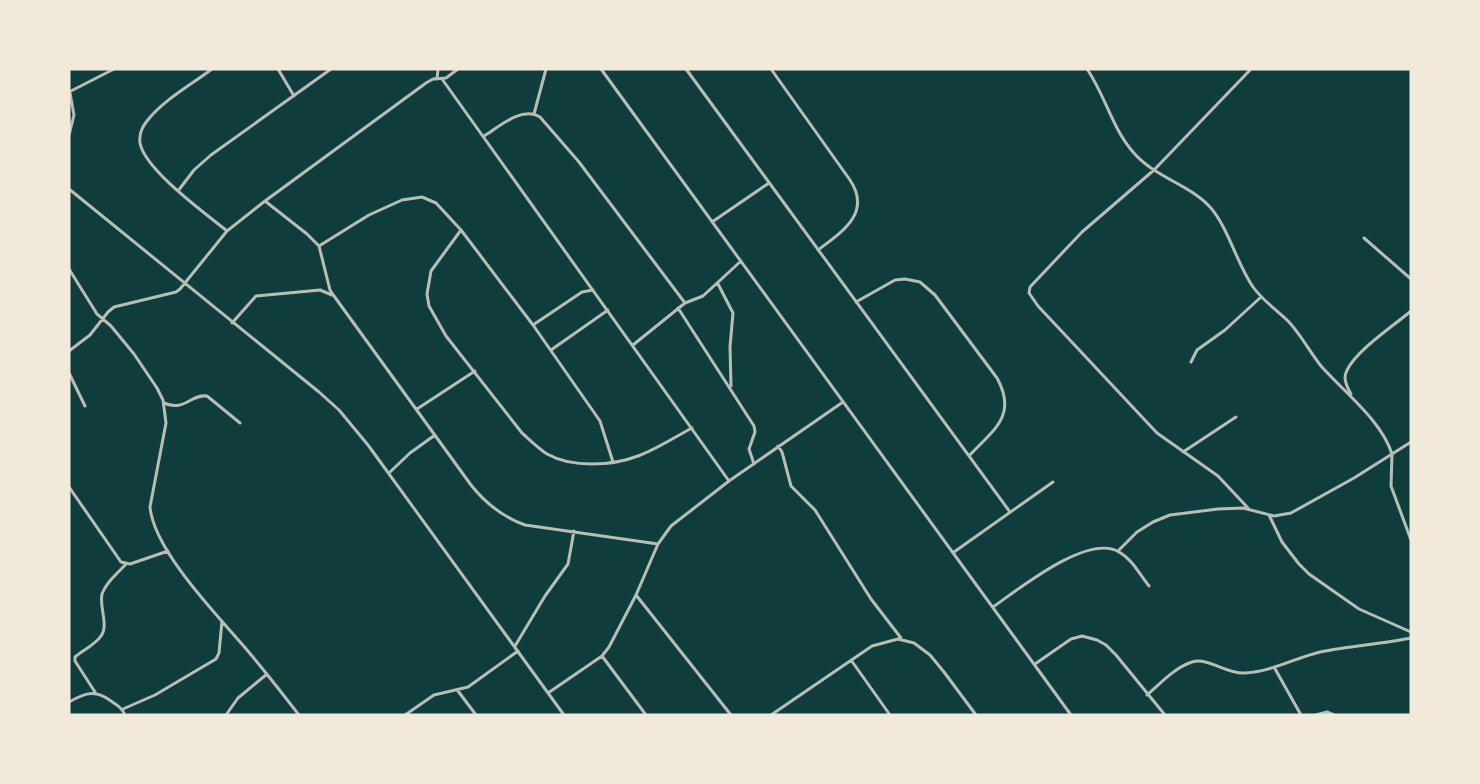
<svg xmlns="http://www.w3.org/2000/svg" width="1480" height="784" font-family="'IBM Plex Serif',serif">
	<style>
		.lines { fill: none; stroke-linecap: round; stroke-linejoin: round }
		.minor { stroke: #b8beb3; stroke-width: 3 }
	</style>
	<rect width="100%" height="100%" fill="#0f3d3e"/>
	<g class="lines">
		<!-- minor -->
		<path class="minor" d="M 212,69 C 191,85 163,100 147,121 C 142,127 139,135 140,143 C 145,170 205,213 227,231
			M 278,69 L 294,96
			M 601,69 L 1071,715
			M 686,69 L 1010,512
			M 771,69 L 850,180 C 872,213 842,232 818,250
			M 1087,69 C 1105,95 1112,128 1133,152 C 1154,177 1189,184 1210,207 C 1228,227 1237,264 1253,287 C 1263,301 1277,310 1289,322 C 1301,335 1310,352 1321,366 C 1344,392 1381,420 1392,454 L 1354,478 L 1291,513 L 1274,516 L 1243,508 L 1218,509 L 1170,515 L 1153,522 L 1137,532 L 1118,551
			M 437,79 L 438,69
			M 442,79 L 729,481
			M 69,92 L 114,69
			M 534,114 L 546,69
			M 69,135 L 74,115 L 70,93
			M 484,136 C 500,126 522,106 540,117 L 579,162 L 685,303 L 703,296 L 741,261
			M 69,189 L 319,392 L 339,410 L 368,445 L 564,715
			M 178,191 L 194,170 L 211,155 L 331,69
			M 265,201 L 307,234 L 319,246 L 330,290 L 334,296 L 471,485 C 486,504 503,517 525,525 L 658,544
			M 712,222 L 769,183
			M 461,230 L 431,271 L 427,294 L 429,306 L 446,336 L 522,433 C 530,440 538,448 547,454 C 572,468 612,466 638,456 C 657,449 675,437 692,428
			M 1364,238 L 1411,279
			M 319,246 L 369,215 L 402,200 L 422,197 L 436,203 L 461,230 L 533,325 L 600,421 L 613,462
			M 69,269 L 97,314 L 111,326 L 134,354 L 157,388 L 163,400 L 166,423 L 150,507 C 154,551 218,616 247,650 C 265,671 282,693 299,715
			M 718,284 L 733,313 L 730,347 L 731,386
			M 856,302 L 895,280 L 905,279 L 920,282 L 935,295 L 997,378 C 1018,416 993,430 969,456
			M 678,308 L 754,426 L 755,432 L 749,449 L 754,464
			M 232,323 L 256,296 L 320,290 L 332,295
			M 533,325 L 582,292 L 593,290
			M 633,345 L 685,303
			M 551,350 L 608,310
			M 69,351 L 90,335 L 108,312 L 114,307 L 176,292 L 180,289 L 227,231 L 265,201 L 426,83 L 433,79 L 446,78 L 458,69
			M 1191,362 L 1197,350 L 1225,330 L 1261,297
			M 69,373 L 85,406
			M 1351,394 C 1348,389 1345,384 1345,377 C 1347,356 1395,325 1411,311
			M 164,403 C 185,412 190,394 207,396 L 240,423
			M 417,409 L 475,371
			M 1411,442 L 1392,454 L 1391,486 L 1411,540
			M 778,446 L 782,452 L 791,486 L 815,510 L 871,599 L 901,638
			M 1183,452 L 1236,417
			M 389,473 L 410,453 L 435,435
			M 69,487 L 121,562 L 130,564 L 168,551
			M 1248,508 L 1218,476 L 1157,433 L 1038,306 L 1029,293 L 1030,287 L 1082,232 L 1154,170 L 1251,69
			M 1269,515 L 1282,542 L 1299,564 L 1309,574 L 1359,609 L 1411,632
			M 954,552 L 1053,482
			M 636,595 L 731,715
			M 993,607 C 1019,589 1088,533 1119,552 C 1132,559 1140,575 1149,586
			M 515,646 L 545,596 L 568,564 L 574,531
			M 602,656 L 646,715
			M 851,660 L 890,715
			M 1035,664 L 1071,639 L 1082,636 L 1097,640 L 1106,645 L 1116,655 L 1165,715
			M 1274,667 L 1301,715
			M 458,691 L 476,715
			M 95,692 L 75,661 L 75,657 C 83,650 95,645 101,636 C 109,625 99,607 102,594 C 106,582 118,573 126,564
			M 548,693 L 602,656 L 609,647 L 636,595 L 658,544 L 671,526 L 729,481 L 843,402
			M 1147,695 C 1161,683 1174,668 1192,662 C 1208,657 1226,674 1244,673 C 1271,672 1295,658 1320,652 C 1350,646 1381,644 1411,638
			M 69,702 C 85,693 95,689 111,701 C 117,705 122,708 125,715
			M 123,709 L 155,695 L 216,659 L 219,653 L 222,621
			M 226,715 L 238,698 L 267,674
			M 405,715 L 434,695 L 468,687 L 518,651
			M 771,715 L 872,646 L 898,639 L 914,643 L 930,655 L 944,672 L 976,715
			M 1316,715 L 1327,712 L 1334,715"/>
	</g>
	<!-- border -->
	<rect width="1480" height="784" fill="none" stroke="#f1e9da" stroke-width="141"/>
</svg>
